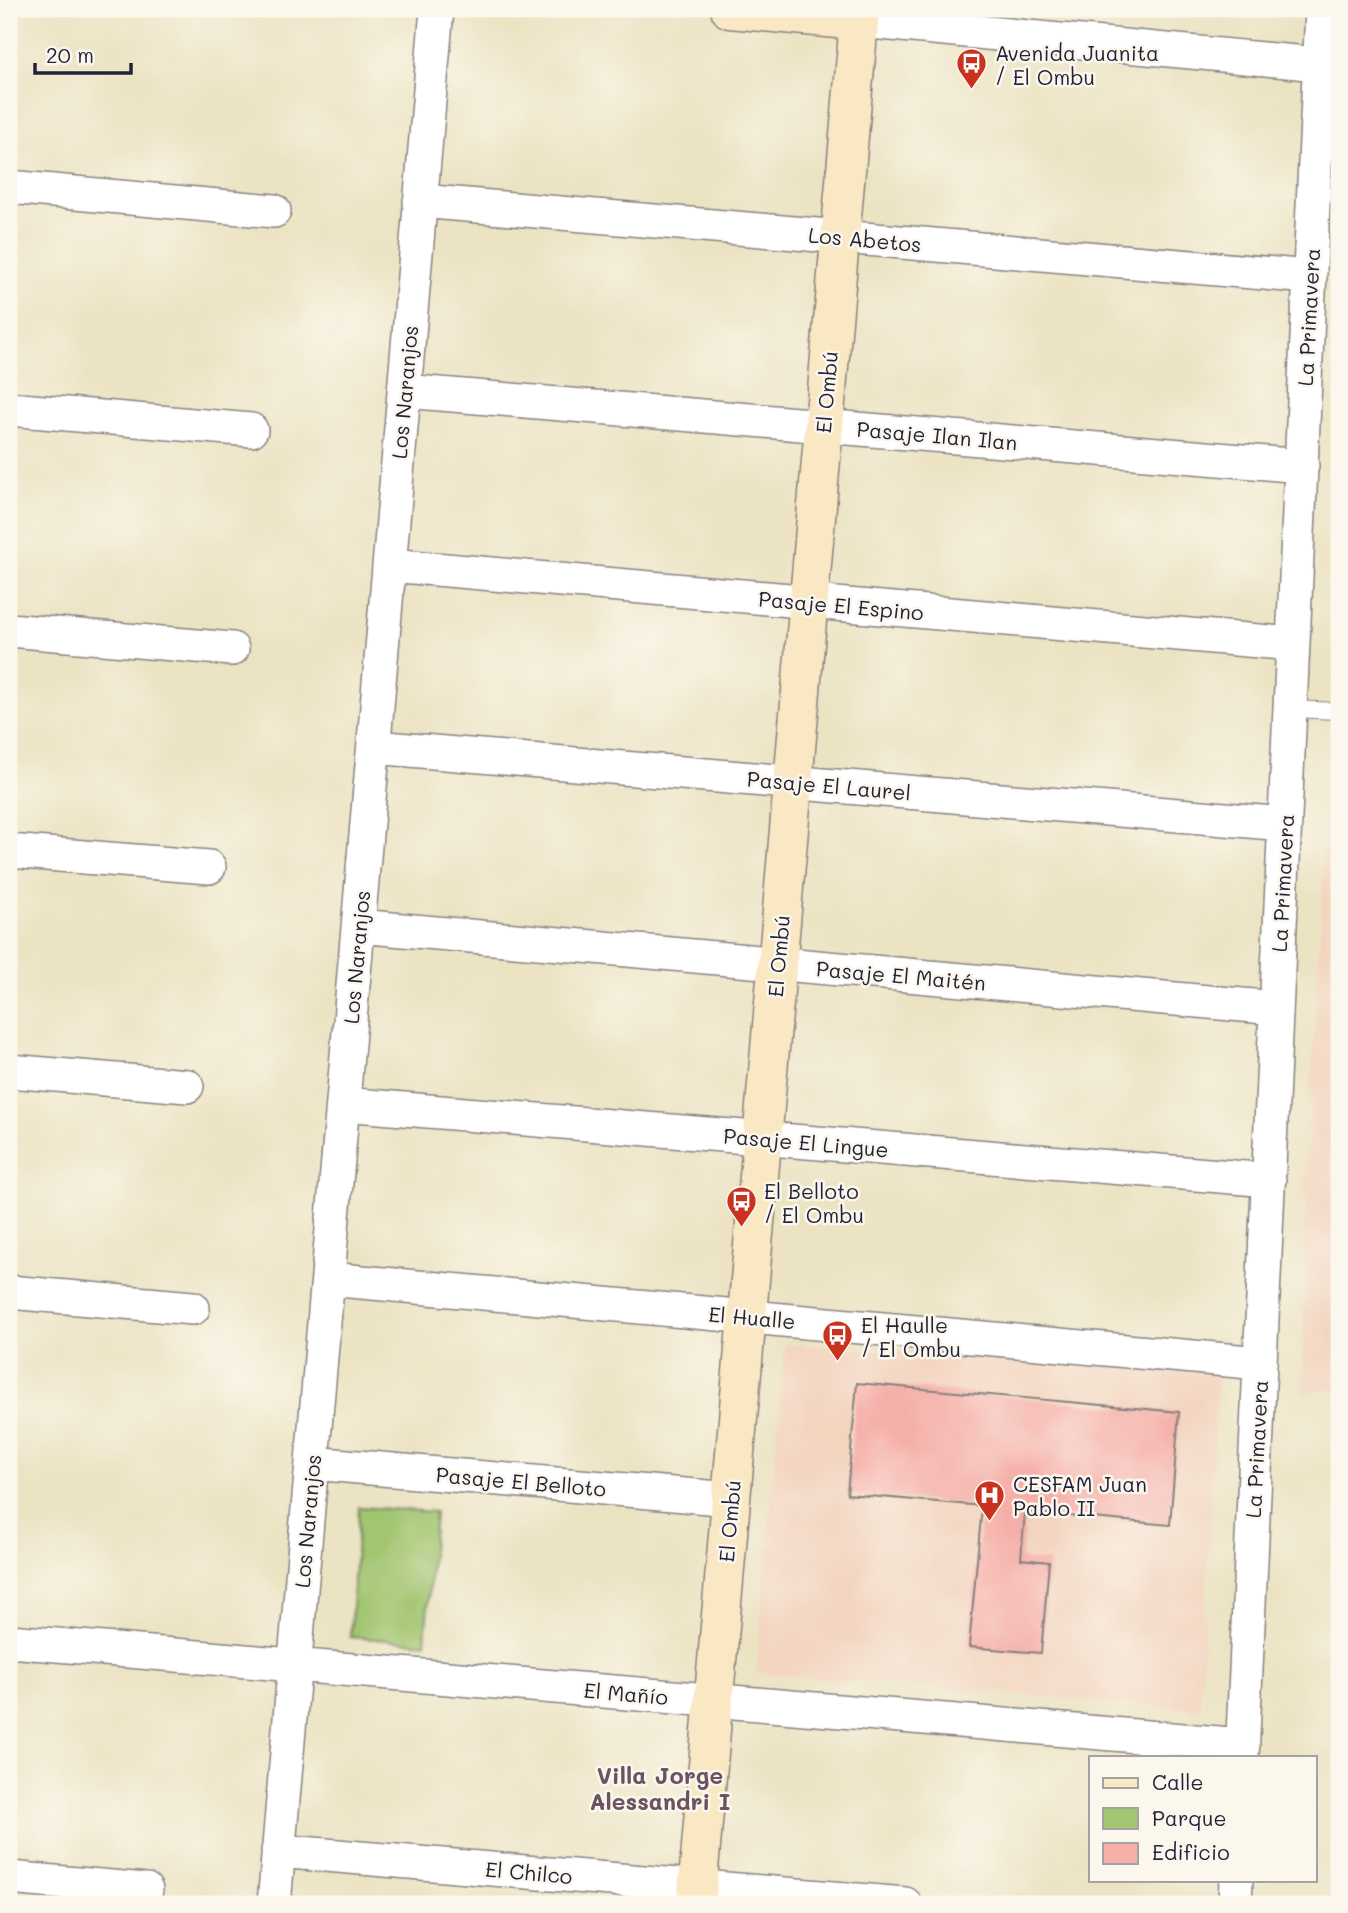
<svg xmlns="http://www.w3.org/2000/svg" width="1348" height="1913" font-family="Mali,sans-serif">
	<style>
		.built { fill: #f3d4bf }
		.park { fill: #a2c56f; stroke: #627455; stroke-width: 2 }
		.building { fill: #f5afa9 }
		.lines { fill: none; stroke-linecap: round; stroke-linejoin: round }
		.lane-casing { stroke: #87827f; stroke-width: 18 }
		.street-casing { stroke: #87827f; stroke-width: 36 }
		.secondary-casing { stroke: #87827f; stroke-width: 41 }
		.lane { stroke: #fff; stroke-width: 16 }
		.street { stroke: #fff; stroke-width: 33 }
		.secondary { stroke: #fae7c3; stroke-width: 38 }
		.labels { text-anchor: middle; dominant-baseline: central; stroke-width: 5; stroke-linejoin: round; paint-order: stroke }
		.poi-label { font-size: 21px; fill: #22223b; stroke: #fbf7ec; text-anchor: start }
		.street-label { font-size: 21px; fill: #22223b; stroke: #fbf7ec }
		.neighbourhood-label { font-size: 23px; font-weight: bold; fill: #6c5362; stroke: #fbf7ec }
	</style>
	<rect width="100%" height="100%" fill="#fbf7ec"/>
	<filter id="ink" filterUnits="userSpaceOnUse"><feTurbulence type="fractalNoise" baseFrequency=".0143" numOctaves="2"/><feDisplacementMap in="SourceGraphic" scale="14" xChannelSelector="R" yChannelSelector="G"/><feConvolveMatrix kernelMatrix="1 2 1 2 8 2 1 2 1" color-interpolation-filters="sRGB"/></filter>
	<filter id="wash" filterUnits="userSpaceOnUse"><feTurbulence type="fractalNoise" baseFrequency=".00686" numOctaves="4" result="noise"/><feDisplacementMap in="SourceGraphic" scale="28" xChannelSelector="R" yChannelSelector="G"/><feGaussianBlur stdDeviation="1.57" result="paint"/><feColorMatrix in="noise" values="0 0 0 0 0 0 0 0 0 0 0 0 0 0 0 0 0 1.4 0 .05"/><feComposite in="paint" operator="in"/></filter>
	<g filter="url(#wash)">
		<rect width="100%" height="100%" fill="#ece3c3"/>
		<!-- built -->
		<path class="built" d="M 1334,672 L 1339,672 L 1339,1391 L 1313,1389 L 1302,1396 L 1306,1182 Z
			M 785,1344 L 1218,1372 L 1200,1710 L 756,1673 Z"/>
		<!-- park -->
		<path class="park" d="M 359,1507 L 435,1512 L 425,1643 L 350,1637 Z"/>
		<g id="blocks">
			<!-- building -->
			<path class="building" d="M 857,1383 L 1179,1412 L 1170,1525 L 1025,1512 L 1021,1559 L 1049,1562 L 1041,1653 L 969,1647 L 982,1506 L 847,1494 Z"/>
		</g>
	</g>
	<g filter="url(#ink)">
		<use href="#blocks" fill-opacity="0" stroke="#87827f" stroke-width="2"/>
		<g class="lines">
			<defs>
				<path id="lane" d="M 1290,709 L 1339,711"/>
				<path id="street" d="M 859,21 L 1339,66
					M 9,187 L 274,211
					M 420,201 L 1310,277
					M 404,391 L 1302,466
					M 9,409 L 251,430
					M 389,565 L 1293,644
					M 9,630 L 232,649
					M 374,747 L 1285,824
					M 9,851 L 209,867
					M 358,926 L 1276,1008
					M 9,1071 L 187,1086
					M 343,1104 L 1269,1180
					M 328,1279 L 1260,1363
					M 9,1292 L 193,1308
					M 312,1463 L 731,1499
					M 9,1641 L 1243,1745
					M 1242,1757 L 1322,9
					M 278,1851 L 905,1904
					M 9,1878 L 146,1890
					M 274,1904 L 437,9
					M 1235,1904 L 1236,1880"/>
				<path id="secondary" d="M 730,9 L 859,21
					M 696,1904 L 860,9"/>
			</defs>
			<!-- lane casing -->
			<use href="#lane" class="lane-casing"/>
			<!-- street casing -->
			<use href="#street" class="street-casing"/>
			<!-- secondary casing -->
			<use href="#secondary" class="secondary-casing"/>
			<!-- lane -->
			<use href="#lane" class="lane"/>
			<!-- street -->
			<use href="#street" class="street"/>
			<!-- secondary -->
			<use href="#secondary" class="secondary"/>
		</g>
	</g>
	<!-- icons -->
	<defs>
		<symbol id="bus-pin" viewBox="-11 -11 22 30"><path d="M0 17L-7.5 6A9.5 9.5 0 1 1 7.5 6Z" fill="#c8321e" stroke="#fbf7ec"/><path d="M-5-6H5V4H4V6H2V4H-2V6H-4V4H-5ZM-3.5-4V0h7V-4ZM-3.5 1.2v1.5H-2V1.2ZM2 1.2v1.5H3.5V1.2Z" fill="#fff"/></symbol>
		<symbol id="hospital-pin" viewBox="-11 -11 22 30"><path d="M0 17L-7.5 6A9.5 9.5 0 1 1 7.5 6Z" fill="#c8321e" stroke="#fbf7ec"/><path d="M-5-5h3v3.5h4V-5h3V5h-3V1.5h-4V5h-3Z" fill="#fff"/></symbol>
	</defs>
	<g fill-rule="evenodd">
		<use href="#bus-pin" x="954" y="46" width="35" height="47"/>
		<use href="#bus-pin" x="724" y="1184" width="35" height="47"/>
		<use href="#bus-pin" x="820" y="1318" width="35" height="47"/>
		<use href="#hospital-pin" x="972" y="1478" width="35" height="47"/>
	</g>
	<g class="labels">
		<!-- poi labels -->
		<g class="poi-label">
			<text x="995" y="52">Avenida Juanita<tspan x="995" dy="24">/ El Ombu</tspan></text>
			<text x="764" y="1190">El Belloto<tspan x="764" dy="24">/ El Ombu</tspan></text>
			<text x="861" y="1324">El Haulle<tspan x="861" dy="24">/ El Ombu</tspan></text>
			<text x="1013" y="1483">CESFAM Juan<tspan x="1013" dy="24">Pablo II</tspan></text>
		</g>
		<!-- street labels -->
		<g class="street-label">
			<text transform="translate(865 239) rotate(5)">Los Abetos</text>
			<text transform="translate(1308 317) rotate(-87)">La Primavera</text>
			<text transform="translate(404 392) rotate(-85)">Los Naranjos</text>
			<text transform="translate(826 392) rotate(-85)">El Ombú</text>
			<text transform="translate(937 435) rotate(5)">Pasaje Ilan Ilan</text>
			<text transform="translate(841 605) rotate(5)">Pasaje El Espino</text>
			<text transform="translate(829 785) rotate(5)">Pasaje El Laurel</text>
			<text transform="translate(1282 883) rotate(-87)">La Primavera</text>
			<text transform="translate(778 956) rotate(-85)">El Ombú</text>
			<text transform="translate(356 957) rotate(-85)">Los Naranjos</text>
			<text transform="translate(901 975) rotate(5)">Pasaje El Maitén</text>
			<text transform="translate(806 1142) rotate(5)">Pasaje El Lingue</text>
			<text transform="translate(752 1317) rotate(5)">El Hualle</text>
			<text transform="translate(1256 1449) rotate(-87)">La Primavera</text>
			<text transform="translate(521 1481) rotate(5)">Pasaje El Belloto</text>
			<text transform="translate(307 1521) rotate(-85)">Los Naranjos</text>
			<text transform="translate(729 1521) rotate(-85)">El Ombú</text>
			<text transform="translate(626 1693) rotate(5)">El Mañío</text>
			<text transform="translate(529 1872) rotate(5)">El Chilco</text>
		</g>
		<!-- neighbourhood labels -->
		<g class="neighbourhood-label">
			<text x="660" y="1775">Villa Jorge<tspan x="660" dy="26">Alessandri I</tspan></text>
		</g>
	</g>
	<!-- margin -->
	<rect width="1348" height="1913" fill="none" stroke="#fbf7ec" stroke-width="35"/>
	<!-- legend -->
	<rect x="1089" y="1756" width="228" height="126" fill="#fbf7ec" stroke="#a4a2a5" stroke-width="2"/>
	<rect x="1103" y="1778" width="35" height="10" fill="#fae7c3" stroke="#a4a2a5" stroke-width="2"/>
	<text x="1152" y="1790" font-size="21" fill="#22223b">Calle</text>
	<rect x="1103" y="1808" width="35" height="21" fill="#a2c56f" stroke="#a4a2a5" stroke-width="2"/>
	<text x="1152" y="1826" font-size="21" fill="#22223b">Parque</text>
	<rect x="1103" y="1843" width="35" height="21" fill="#f5afa9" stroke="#a4a2a5" stroke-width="2"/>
	<text x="1152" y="1860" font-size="21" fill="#22223b">Edificio</text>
	<!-- scale -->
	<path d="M35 63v10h96v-10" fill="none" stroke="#22223b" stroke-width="3.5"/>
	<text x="46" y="63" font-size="21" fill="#22223b" stroke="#fbf7ec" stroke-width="5" paint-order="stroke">20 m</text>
</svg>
